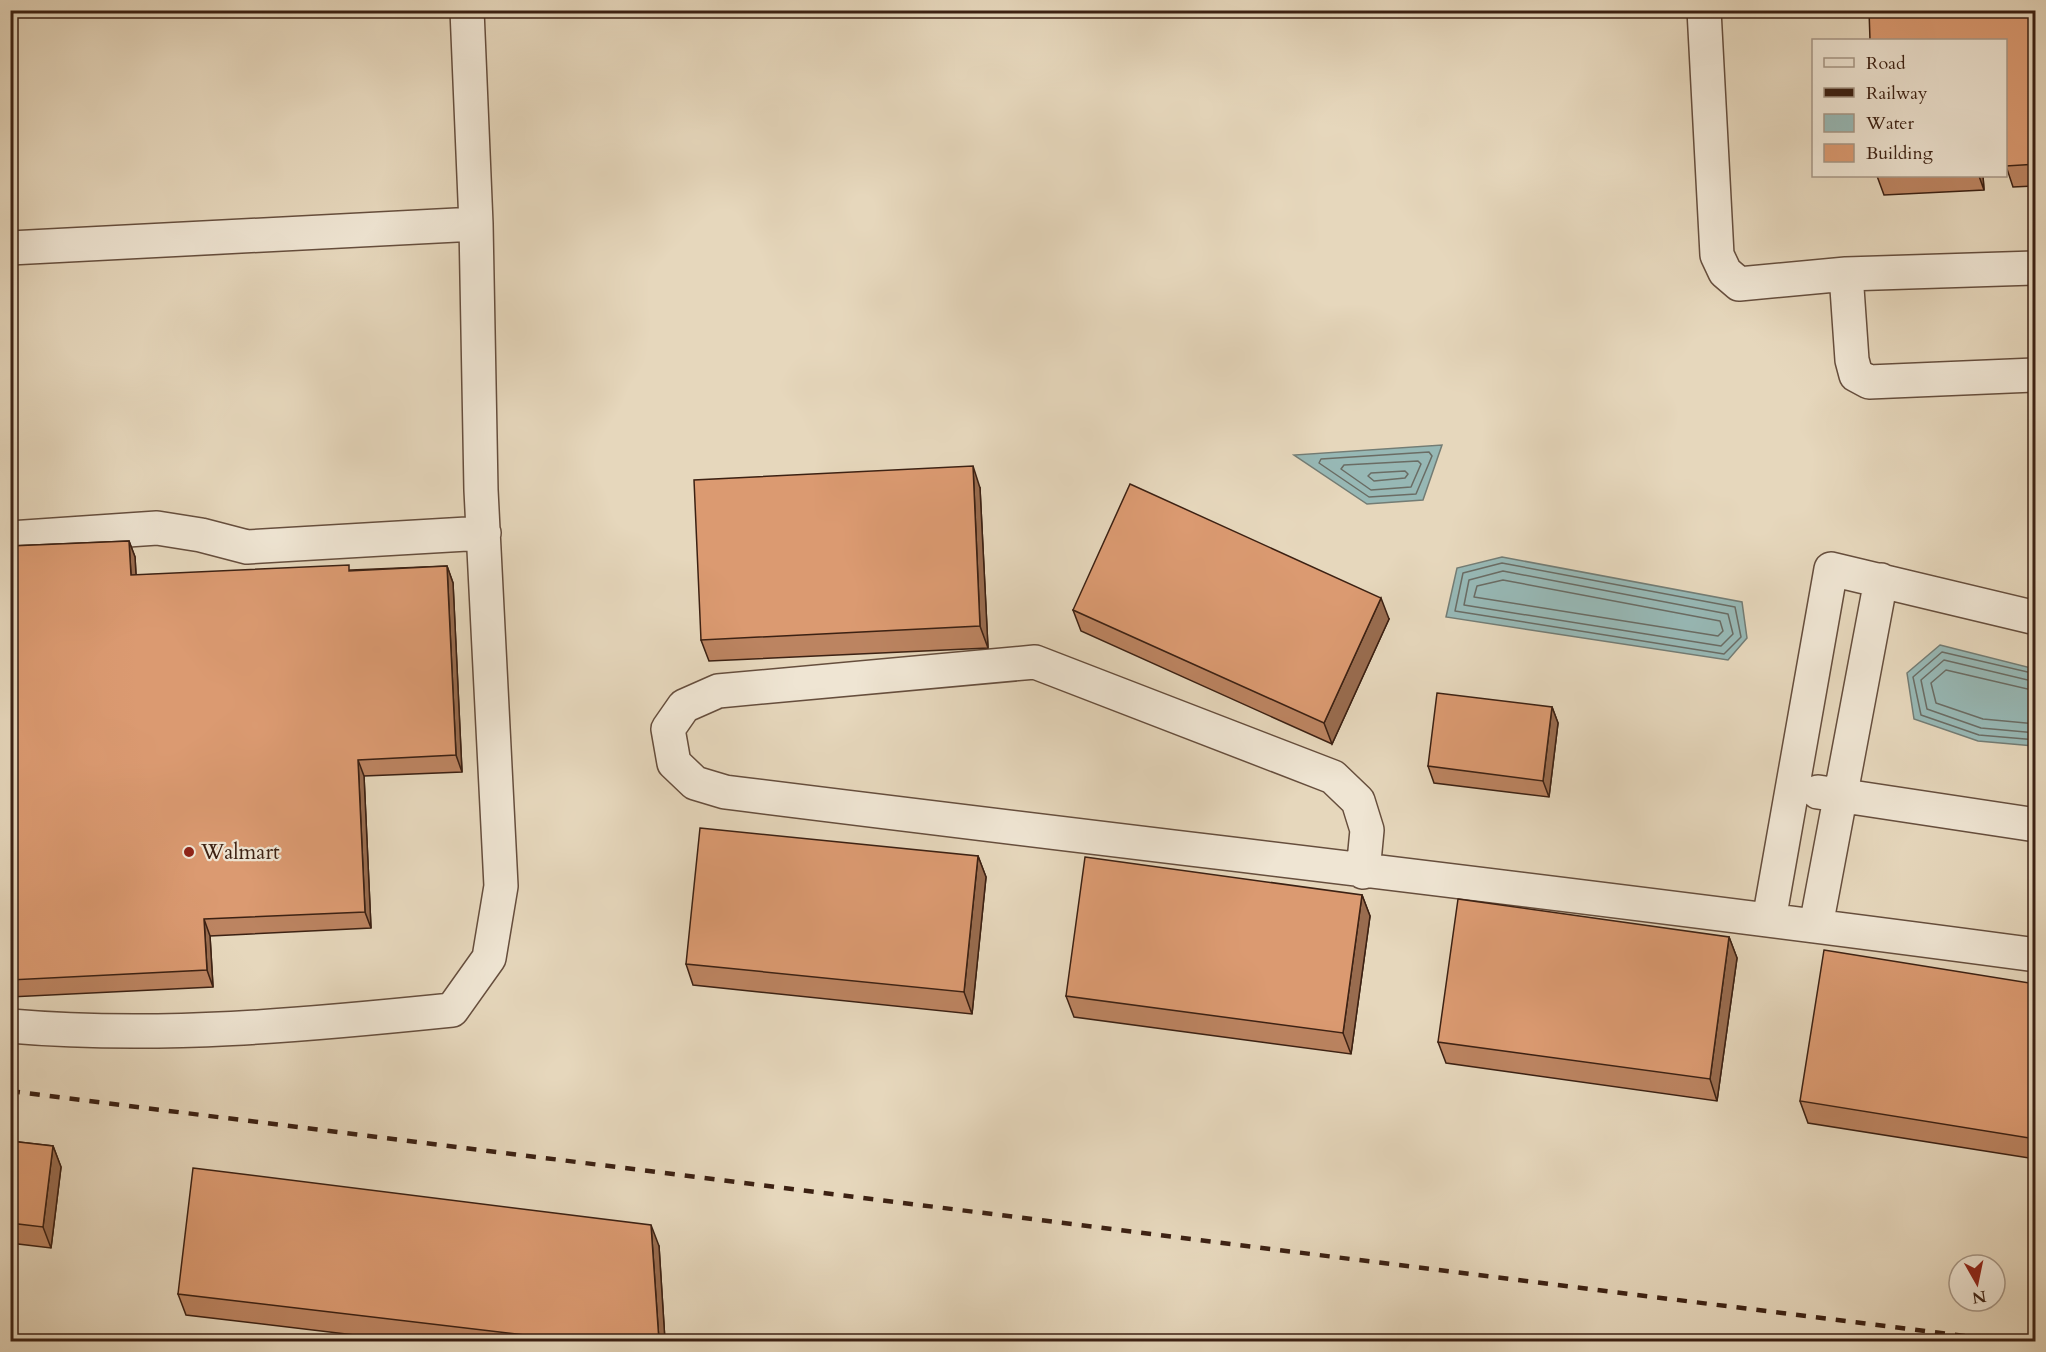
<svg xmlns="http://www.w3.org/2000/svg" width="2046" height="1352" font-family="Cardo,serif">
	<style>
		.water { fill: #97b8b5; stroke: #737c74; stroke-width: 1.5 }
		.lines { fill: none; stroke-linecap: round; stroke-linejoin: round }
		.shore { stroke: #6a6c64; stroke-width: 1.5 }
		.minor-casing { stroke: #664e3d; stroke-width: 36 }
		.minor { stroke: #efe5d3; stroke-width: 33 }
		.rail { stroke: #3c2113; stroke-width: 4.5; stroke-dasharray: 10 10; stroke-linecap: butt }
		.wall { fill: #bc8461; stroke: #3c2113; stroke-width: 1.5 }
		.shaded-wall { fill: #996c4f; stroke: #3c2113; stroke-width: 1.5 }
		.building { fill: #db9a71; stroke: #3c2113; stroke-width: 1.5 }
		.poi-dot { fill: #8f2418; stroke: #efe5d3; stroke-width: 2 }
		.labels { text-anchor: middle; dominant-baseline: central; stroke-width: 4.5; stroke-linejoin: round; paint-order: stroke }
		.poi-label { font-size: 21px; fill: #3c2113; stroke: #efe5d3; text-anchor: start }
	</style>
	<rect width="100%" height="100%" fill="#e6d7bc"/>
	<filter id="stains"><feTurbulence type="fractalNoise" baseFrequency=".00333" numOctaves="4"/><feColorMatrix values="0 0 0 0 .2 0 0 0 0 .09 0 0 0 0 .02 0 0 0 .5 -.17"/></filter>
	<radialGradient id="worn" r=".72"><stop offset=".6" stop-color="#630" stop-opacity="0"/><stop offset="1" stop-color="#630" stop-opacity=".3"/></radialGradient>
	<!-- water -->
	<path class="water" d="M 1442,445 L 1423,500 L 1367,504 L 1294,455 Z
		M 1502,557 L 1742,602 L 1747,638 L 1728,660 L 1446,617 L 1457,568 Z
		M 1940,645 L 2035,669 L 2035,746 L 1978,741 L 1914,719 L 1907,673 Z"/>
	<g class="lines">
		<!-- shore -->
		<path class="shore" d="M 1429,452 L 1432,456 L 1416,494 L 1369,497 L 1319,463 L 1321,459 Z
			M 1418,461 L 1421,464 L 1411,487 L 1371,490 L 1341,469 L 1344,465 Z
			M 1405,471 L 1408,474 L 1405,478 L 1374,481 L 1368,476 L 1371,473 Z
			M 1502,563 L 1735,607 L 1741,637 L 1724,654 L 1455,611 L 1463,573 Z
			M 1503,571 L 1728,614 L 1733,634 L 1721,646 L 1464,605 L 1469,580 Z
			M 1503,580 L 1720,621 L 1723,631 L 1718,636 L 1474,597 L 1477,586 Z
			M 2036,674 L 1942,652 L 1913,677 L 1921,715 L 1979,735 L 2036,740
			M 2036,682 L 1944,660 L 1921,680 L 1927,709 L 1981,728 L 2036,733
			M 2036,691 L 1946,670 L 1931,683 L 1936,703 L 1983,719 L 2036,724"/>
		<defs>
			<path id="minor" d="M 1704,10 L 1717,255 L 1725,272 L 1739,284 L 1846,274 L 1852,360 L 1856,375 L 1869,382 L 2036,375
				M 10,248 L 476,224
				M 1846,274 L 2036,268
				M 10,538 L 157,528 L 201,535 L 247,547 L 484,533
				M 1818,792 L 2036,825
				M 1363,872 L 1367,830 L 1358,801 L 1333,777 L 1035,662 L 718,691 L 684,706 L 668,729 L 674,763 L 695,783 L 725,792 C 1162,847 1599,896 2036,955
				M 1769,920 L 1831,569 L 2036,618
				M 1816,926 L 1881,580
				M 10,1026 C 159,1039 305,1025 452,1010 L 489,958 L 501,886 L 481,490 L 476,224 L 467,10"/>
		</defs>
		<!-- minor casing -->
		<use href="#minor" class="minor-casing"/>
		<!-- minor -->
		<use href="#minor" class="minor"/>
		<!-- rail -->
		<path class="rail" d="M 10,1091 L 2013,1342"/>
	</g>
	<!-- wall -->
	<path class="wall" d="M 2036,10 L 2036,186 L 2013,187 L 2006,166 L 2006,40 Z
		M 1877,176 L 1983,176 L 1984,190 L 1884,195 Z
		M 980,488 L 988,648 L 709,661 L 701,640 Z
		M 129,541 L 135,557 L 136,575 L 351,570 L 447,566 L 453,583 L 462,772 L 364,776 L 371,928 L 210,936 L 213,987 L 10,997 L 10,546 Z
		M 1073,610 L 1389,619 L 1332,744 L 1081,631 Z
		M 1552,707 L 1558,723 L 1549,797 L 1434,783 L 1428,766 Z
		M 978,856 L 986,877 L 972,1014 L 693,985 L 686,964 Z
		M 1362,895 L 1370,916 L 1351,1054 L 1074,1017 L 1066,996 Z
		M 1729,937 L 1737,958 L 1717,1101 L 1446,1063 L 1438,1042 Z
		M 2036,984 L 2036,1159 L 1808,1123 L 1800,1101 Z
		M 10,1141 L 53,1146 L 61,1167 L 51,1248 L 10,1243 Z
		M 659,1246 L 665,1341 L 405,1341 L 186,1315 L 178,1294 Z"/>
	<!-- shaded-wall -->
	<path class="shaded-wall" d="M 1979,176 L 1983,176 L 1984,190 Z
		M 973,466 L 980,488 L 988,648 L 980,626 Z
		M 129,541 L 135,557 L 137,592 L 131,575 Z
		M 447,566 L 453,583 L 462,772 L 456,755 Z
		M 1381,598 L 1389,619 L 1332,744 L 1324,723 Z
		M 1552,707 L 1558,723 L 1549,797 L 1543,781 Z
		M 358,760 L 364,776 L 371,928 L 365,912 Z
		M 978,856 L 986,877 L 972,1014 L 964,992 Z
		M 1362,895 L 1370,916 L 1351,1054 L 1343,1033 Z
		M 204,919 L 210,936 L 213,987 L 207,970 Z
		M 1729,937 L 1737,958 L 1717,1101 L 1710,1079 Z
		M 53,1146 L 61,1167 L 51,1248 L 43,1227 Z
		M 651,1225 L 659,1246 L 665,1341 L 659,1341 Z"/>
	<!-- building -->
	<path class="building" d="M 1869,10 L 2036,10 L 2036,164 L 2006,166 L 2006,40 L 1870,40 Z
		M 973,466 L 980,626 L 701,640 L 694,480 Z
		M 1130,484 L 1381,598 L 1324,723 L 1073,610 Z
		M 129,541 L 131,575 L 349,565 L 349,571 L 447,566 L 456,755 L 358,760 L 365,912 L 204,919 L 207,970 L 10,980 L 10,546 Z
		M 1437,693 L 1552,707 L 1543,781 L 1428,766 Z
		M 700,828 L 978,856 L 964,992 L 686,964 Z
		M 1085,857 L 1362,895 L 1343,1033 L 1066,996 Z
		M 1458,899 L 1729,937 L 1710,1079 L 1438,1042 Z
		M 1824,950 L 2036,984 L 2036,1139 L 1800,1101 Z
		M 10,1141 L 53,1146 L 43,1227 L 10,1223 Z
		M 193,1168 L 651,1225 L 659,1341 L 576,1341 L 178,1294 Z
		M 1200,1339 L 1219,1341 L 1199,1341 Z"/>
	<!-- markers -->
	<circle class="poi-dot" cx="189" cy="852" r="6"/>
	<g class="labels">
		<!-- poi labels -->
		<g class="poi-label">
			<text x="201" y="852">Walmart</text>
		</g>
	</g>
	<!-- margin -->
	<rect width="2046" height="1352" fill="none" stroke="#e6d7bc" stroke-width="36"/>
	<rect x="12" y="12" width="2022" height="1328" fill="none" stroke="#3c2113" stroke-width="3"/>
	<rect x="18" y="18" width="2010" height="1316" fill="none" stroke="#3c2113" stroke-width="1.5"/>
	<!-- legend -->
	<rect x="1812" y="39" width="195" height="138" fill="#efe5d3" stroke="#a79786" stroke-width="1.5"/>
	<rect x="1824" y="58" width="30" height="9" fill="#efe5d3" stroke="#a79786" stroke-width="1.5"/>
	<text x="1866" y="69" font-size="18" fill="#3c2113">Road</text>
	<rect x="1824" y="88" width="30" height="9" fill="#3c2113" stroke="#a79786" stroke-width="1.5"/>
	<text x="1866" y="99" font-size="18" fill="#3c2113">Railway</text>
	<rect x="1824" y="114" width="30" height="18" fill="#97b8b5" stroke="#a79786" stroke-width="1.5"/>
	<text x="1866" y="129" font-size="18" fill="#3c2113">Water</text>
	<rect x="1824" y="144" width="30" height="18" fill="#db9a71" stroke="#a79786" stroke-width="1.5"/>
	<text x="1866" y="159" font-size="18" fill="#3c2113">Building</text>
	<!-- north arrow -->
	<g transform="translate(1977 1283) rotate(171)"><circle r="28" fill="#efe5d3" stroke="#a79786" stroke-width="1.5"/>
	<path d="M0-4.5L10 22L0 15L-10 22Z" fill="#8f2418"/>
	<text y="-9" font-size="16" font-weight="bold" text-anchor="middle" fill="#3c2113">N</text>
	</g>
	<rect width="100%" height="100%" filter="url(#stains)"/>
	<rect width="100%" height="100%" fill="url(#worn)"/>
</svg>
